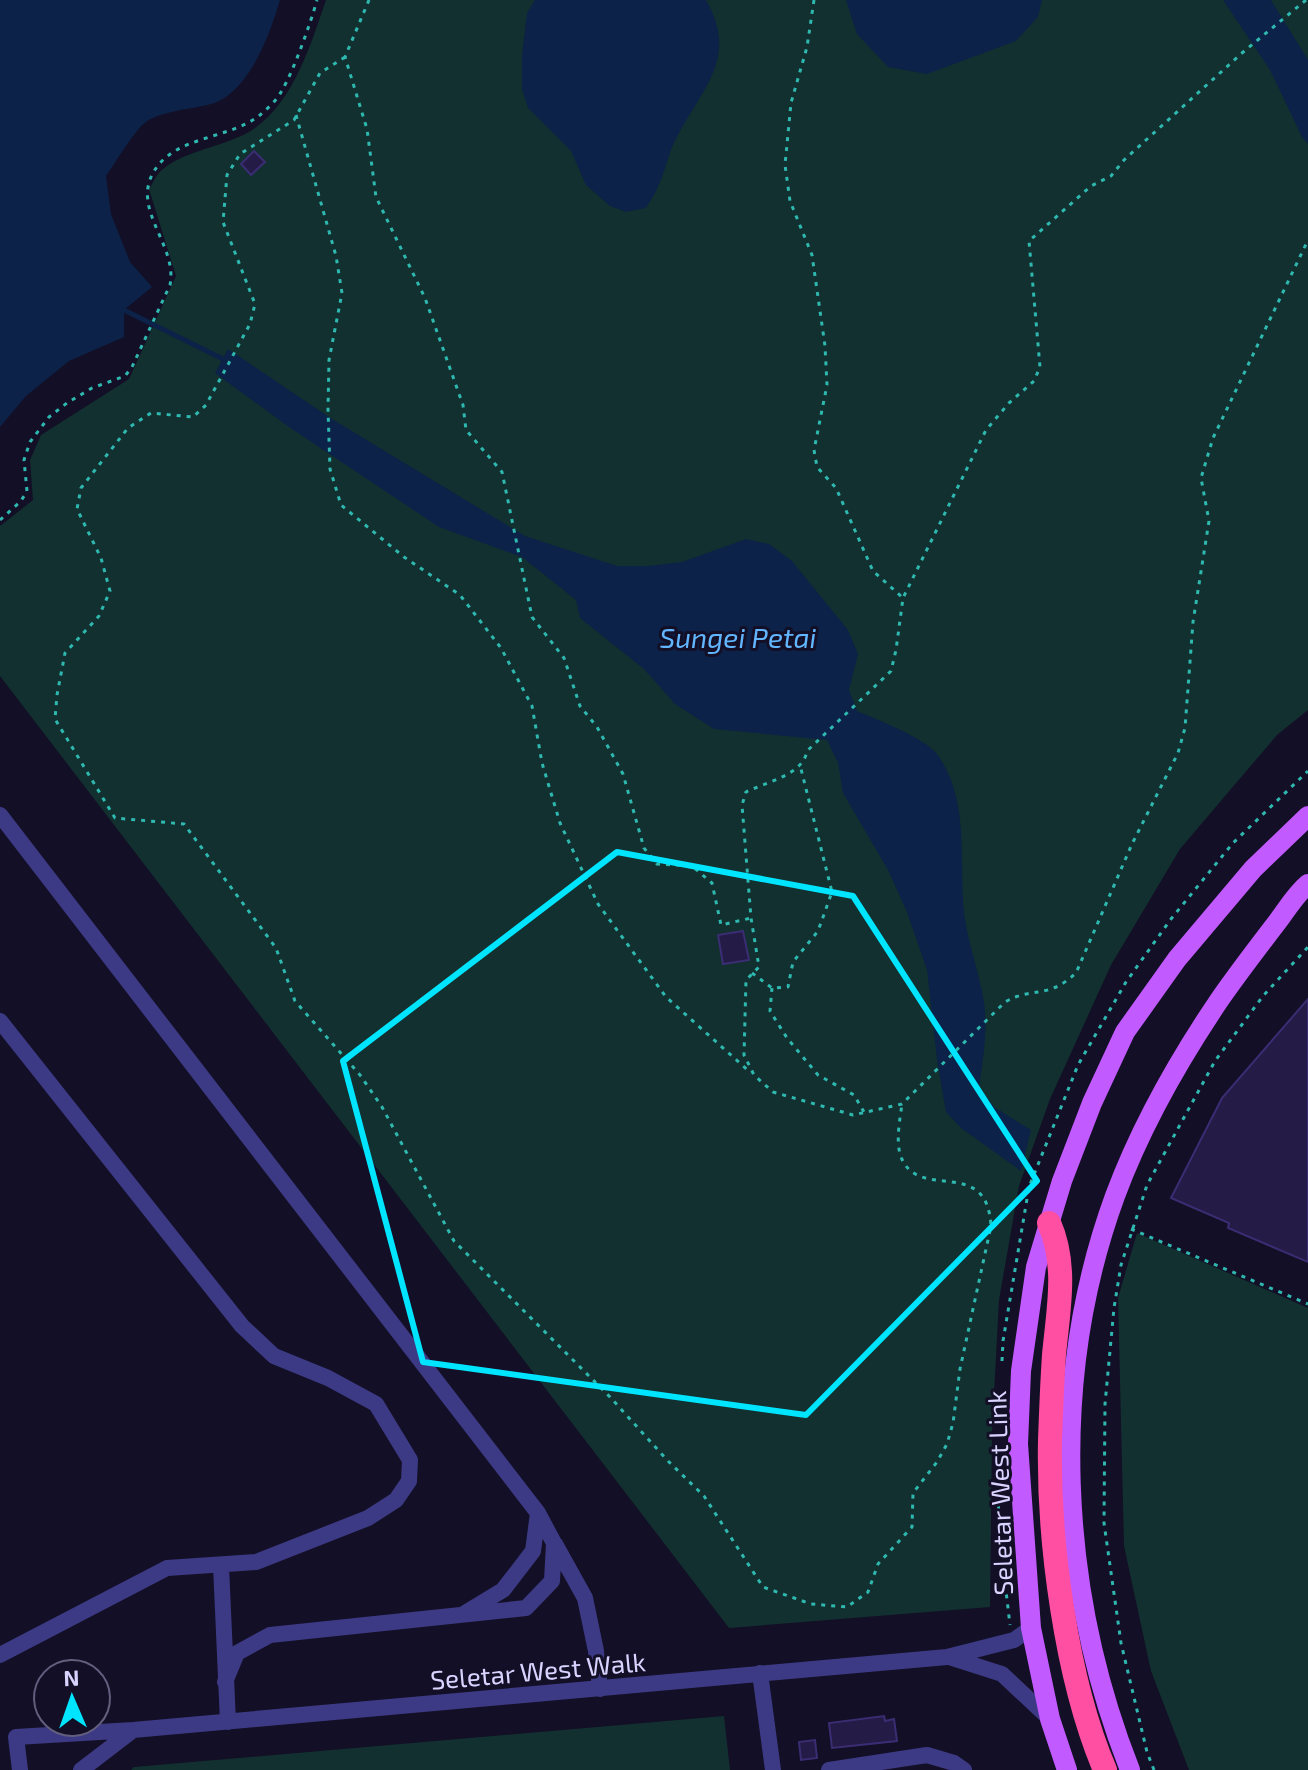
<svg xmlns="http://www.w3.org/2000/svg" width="1308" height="1770" font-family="'Exo 2',sans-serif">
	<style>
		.green { fill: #12302f }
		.water { fill: #0c2248 }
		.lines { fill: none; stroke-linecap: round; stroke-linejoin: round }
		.stream { stroke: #0c2248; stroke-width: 5 }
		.building { fill: #241b47; stroke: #3b2d73; stroke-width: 2 }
		.path { stroke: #2fb8b0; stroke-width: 3; stroke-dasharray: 4 6; stroke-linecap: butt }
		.minor { stroke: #3d3a85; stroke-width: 16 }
		.major { stroke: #c25bff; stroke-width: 20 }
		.highway { stroke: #ff4fa3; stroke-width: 24 }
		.marked { fill: none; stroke: #00e5ff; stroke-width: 6; stroke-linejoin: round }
		.labels { text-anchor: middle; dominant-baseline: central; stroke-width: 6; stroke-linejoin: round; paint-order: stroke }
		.street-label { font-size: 26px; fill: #d9d4ff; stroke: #130f26 }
		.water-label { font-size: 28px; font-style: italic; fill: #62b6ff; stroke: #130f26 }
	</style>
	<rect width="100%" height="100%" fill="#130f26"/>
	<!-- green -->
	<path class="green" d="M 326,0 L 1308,0 L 1308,710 L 1277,735 L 1180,849 L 1111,965 L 1050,1099 L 1019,1186 L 999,1300 L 992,1432 L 990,1607 L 729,1628 L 0,676 L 0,526 L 33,500 L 30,460 L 41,435 L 129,379 L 176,276 L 149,189 C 153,183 157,173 163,169 C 187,150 222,147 249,132 C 293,105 310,46 326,0 Z
		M 1137,1233 L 1308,1308 L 1308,1770 L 1189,1770 L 1151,1671 L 1124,1546 L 1118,1298 Z
		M 724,1716 L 730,1770 L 131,1770 L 134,1767 Z"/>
	<!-- water -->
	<path class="water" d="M 0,0 L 280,0 C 270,34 249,93 211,104 C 193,109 161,111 146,122 C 136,128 114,165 106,176 L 111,214 L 130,262 L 152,287 L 124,310 L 124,337 L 69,361 L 26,396 L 0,427 Z
		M 535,0 L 706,0 C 739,57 703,88 678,135 C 668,152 666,170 658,187 C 655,194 650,201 646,208 L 626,212 L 610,206 L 586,185 L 571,151 L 528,108 L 522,89 L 522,55 L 527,13 Z
		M 846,0 L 1042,0 L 1038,17 L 1016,41 L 927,74 L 888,67 L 857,34 Z
		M 1223,0 L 1271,0 L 1308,60 L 1308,144 L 1302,137 L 1270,70 Z
		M 228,349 L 332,419 L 525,536 L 617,566 L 648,566 L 682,562 L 746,539 L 769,544 L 792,561 L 848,630 L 858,654 L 849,690 L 857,711 C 876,719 925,738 937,754 C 970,799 959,860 964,913 C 968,943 979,972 984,1002 C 988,1031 983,1059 979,1087 L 994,1107 L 1031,1130 L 1021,1171 L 961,1128 L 946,1112 L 937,1060 L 927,970 L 907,912 L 888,870 L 843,793 L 838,763 L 827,740 L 714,729 L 675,704 L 644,669 L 580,618 L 576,600 L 522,557 L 439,527 L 289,427 L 215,373 Z"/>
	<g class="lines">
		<!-- stream -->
		<path class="stream" d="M 124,310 L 223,359"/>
	</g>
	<!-- building -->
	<path class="building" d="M 254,151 L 265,162 L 251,175 L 241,164 Z
		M 743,931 L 749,960 L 723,964 L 718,935 Z
		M 1308,999 L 1308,1262 L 1228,1228 L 1229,1223 L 1171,1198 L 1222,1098 Z
		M 884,1716 L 885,1721 L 894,1719 L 897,1741 L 832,1748 L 829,1723 Z
		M 815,1740 L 817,1758 L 801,1760 L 799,1742 Z"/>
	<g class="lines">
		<!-- path -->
		<path class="path" d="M 369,0 L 345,57 L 367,129 L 376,197 L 425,298 L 463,405 L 466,430 L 502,472 L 532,617 L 564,658 L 580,706 L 597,727 L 623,774 L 644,848 L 657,864 L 692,866 L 712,883 L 721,925 L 751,918
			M 814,0 L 807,47 L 791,103 L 785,165 L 790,201 L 812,255 L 825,346 L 827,385 L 814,450 L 817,467 L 836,488 L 873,571 L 903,598
			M 1306,0 L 1242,53 L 1124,160 L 1111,176 L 1091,186 L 1029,241 L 1040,367 L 1034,381 L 1009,403 L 986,430 L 903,598 L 896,650 L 891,671 L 807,751 C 803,775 766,782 746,792 L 742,805 L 751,918 L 759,967 L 746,980 L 744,1055 L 754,1075 L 773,1092 L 853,1115 L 902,1104 L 1005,1002 C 1033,986 1047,1000 1076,973 L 1132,844 L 1178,753 L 1185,728 L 1193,622 L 1209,521 L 1201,478 L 1213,438 L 1308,240
			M 345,57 L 320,73 L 294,120 L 240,154 L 227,175 L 223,222 L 255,304 L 250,324 L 206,405 L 193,417 L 151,413 L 128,428 L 81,488 L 77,509 L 101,558 L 110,591 L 99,616 L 65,653 L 57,695 L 55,719 L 115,818 L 184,824 L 276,948 L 295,1001 L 360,1075 L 382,1107 L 454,1241 L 610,1397 L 668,1461 L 704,1496 L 763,1587 L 811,1604 L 847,1607 L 868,1592 L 878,1564 L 912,1527 L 913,1493 L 937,1462 L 947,1444 L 953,1423 L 960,1369 L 991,1226 C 987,1153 916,1205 900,1154 C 896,1138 900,1119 902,1104
			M 296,115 L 336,256 L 342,293 L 329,360 L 328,409 L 330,469 L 341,505 L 404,557 L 460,595 L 501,648 L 532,706 L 542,763 L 560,823 L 598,904 L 666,997 L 751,1073
			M 0,520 L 21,501 L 27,491 L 24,460 L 30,442 L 49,417 L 67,403 L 92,388 L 125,376 L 132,367 L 170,285 C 178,246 132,211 153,173 C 174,135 229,140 260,115 C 267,109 277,100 281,92 C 293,73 311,22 317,0
			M 752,973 L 772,988 L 788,987 L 793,962 L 818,931 L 832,892 L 800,765
			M 772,988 L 770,1011 L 787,1038 L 818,1075 L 854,1095 L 864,1112
			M 1131,1229 L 1308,1304
			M 1002,1361 L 1003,1341 L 1029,1187 L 1078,1065 L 1126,982 L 1171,919 L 1233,843 L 1308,771
			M 1000,1465 L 998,1523 L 1010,1625
			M 1154,1770 L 1147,1752 L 1121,1643 L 1104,1523 L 1105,1404 L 1114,1308 L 1121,1265 L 1147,1185 L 1215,1061 L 1263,996 L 1308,947"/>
		<!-- minor -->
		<path class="minor" d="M 0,815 L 538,1513 L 554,1543 L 552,1581 L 526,1608 L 270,1635 L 237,1653 L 225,1682
			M 0,1021 L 242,1326 L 274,1356 L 328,1378 L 376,1404 L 410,1460 L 409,1481 L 396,1500 L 368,1518 L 256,1562 L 167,1568 L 0,1655
			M 555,1544 L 585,1598 L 596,1651 L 600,1689
			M 221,1566 L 228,1722
			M 465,1613 L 503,1590 L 533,1551 L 538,1513
			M 952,1658 L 1002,1674 L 1050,1719
			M 760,1673 L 773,1770
			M 20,1770 L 16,1737 L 133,1730 L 947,1657 L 1014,1640 L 1031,1628
			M 81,1770 L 132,1731
			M 829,1770 L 927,1755 L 954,1763 L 964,1770"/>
		<!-- major -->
		<path class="major" d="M 1067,1770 L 1050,1719 L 1031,1628 L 1018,1444 L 1021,1371 L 1036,1267 L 1062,1181 L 1092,1103 L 1125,1032 L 1177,959 L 1253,869 L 1308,816
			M 1130,1770 C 1059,1590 1048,1379 1115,1196 C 1141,1126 1178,1061 1220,999 C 1238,973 1258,947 1278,921 C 1287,909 1296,894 1308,884"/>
		<!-- highway -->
		<path class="highway" d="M 1049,1223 C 1068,1265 1058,1311 1054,1355 C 1052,1384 1051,1412 1050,1441 C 1048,1540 1066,1679 1105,1770"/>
	</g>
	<!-- marked area -->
	<path class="marked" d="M 617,852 L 853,896 L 1037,1181 L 806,1415 L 423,1362 L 343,1061 Z"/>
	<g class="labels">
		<!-- street labels -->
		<g class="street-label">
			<text transform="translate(999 1493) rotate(-92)">Seletar West Link</text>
			<text transform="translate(538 1670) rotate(-5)">Seletar West Walk</text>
		</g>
		<!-- water labels -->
		<g class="water-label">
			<text x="738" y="637">Sungei Petai</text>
		</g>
	</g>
	<!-- north arrow -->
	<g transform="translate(72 1698) rotate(358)"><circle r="38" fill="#130f26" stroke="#625e7d" stroke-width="2"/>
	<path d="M0-6L14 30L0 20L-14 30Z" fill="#00e5ff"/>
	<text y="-12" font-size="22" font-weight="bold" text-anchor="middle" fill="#d9d4ff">N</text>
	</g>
</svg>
